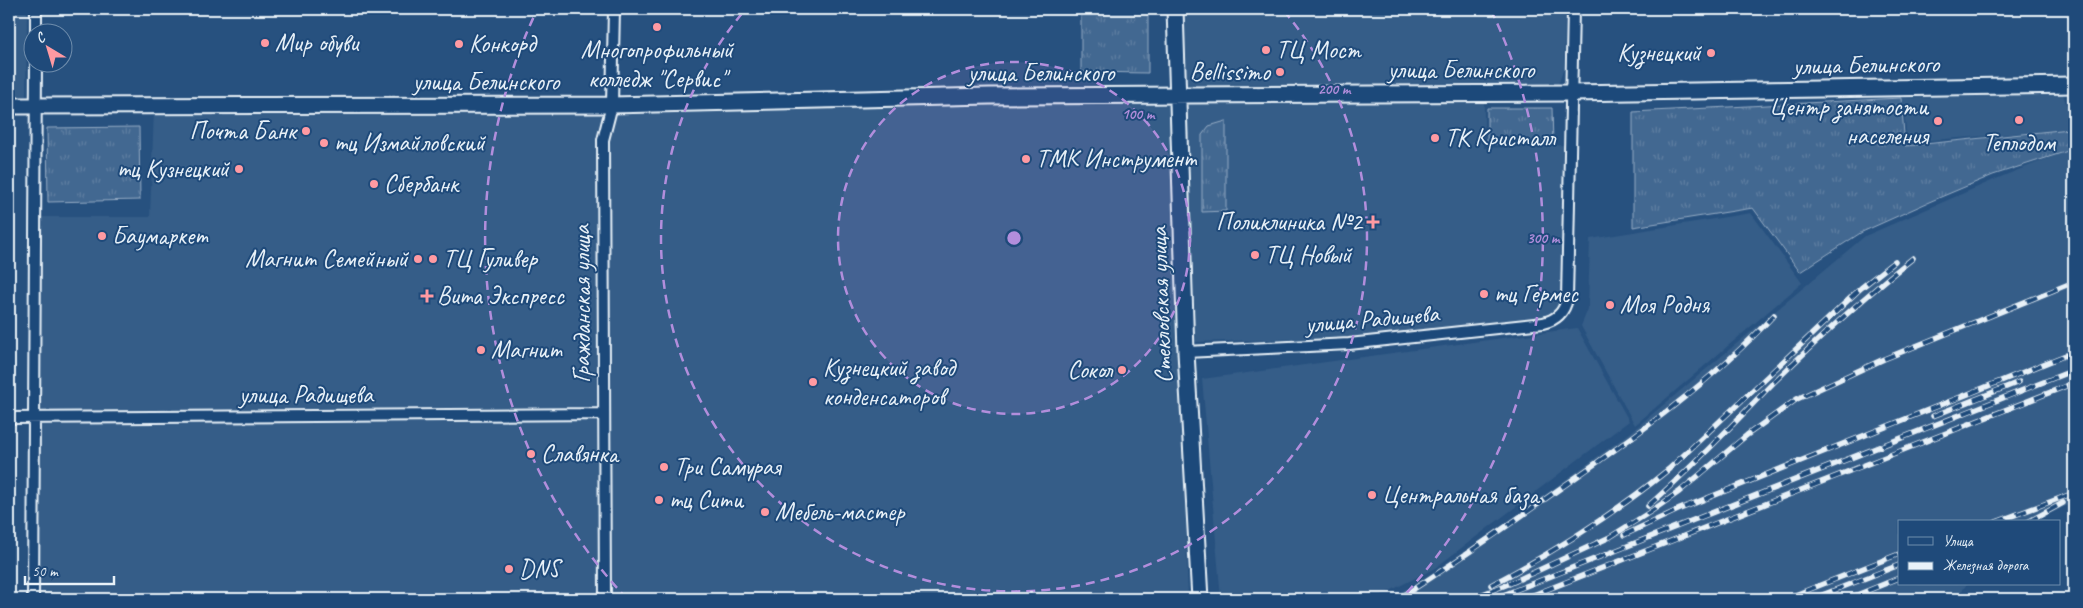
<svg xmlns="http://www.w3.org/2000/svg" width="2083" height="608" font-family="Caveat,sans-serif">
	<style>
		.built { fill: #355d88 }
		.grass { fill: url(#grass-tufts); stroke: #96acc4 }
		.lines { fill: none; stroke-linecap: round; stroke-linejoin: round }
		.street-casing { stroke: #e8f1f8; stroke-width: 14 }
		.secondary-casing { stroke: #e8f1f8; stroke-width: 19 }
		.street { stroke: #1f4a7a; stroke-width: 10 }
		.secondary { stroke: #1f4a7a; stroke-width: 15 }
		.rail-casing { stroke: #e8f1f8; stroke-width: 5.5 }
		.rail { stroke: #1f4a7a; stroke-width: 4; stroke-dasharray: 11; stroke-linecap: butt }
		.ring { fill: none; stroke: #b28edc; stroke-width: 2.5; stroke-dasharray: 9 6 }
		.poi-dot { fill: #ff9aa2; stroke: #1f4a7a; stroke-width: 2 }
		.labels { text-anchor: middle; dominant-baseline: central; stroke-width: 4; stroke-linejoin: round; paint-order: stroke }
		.poi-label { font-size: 25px; fill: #e8f1f8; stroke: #1f4a7a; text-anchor: start }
		.street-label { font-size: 25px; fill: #e8f1f8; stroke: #1f4a7a }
		.centre { fill: #b28edc; stroke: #1f4a7a; stroke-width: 2.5 }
		.ring-label { font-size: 15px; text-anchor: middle; font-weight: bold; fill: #b28edc; stroke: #1f4a7a; stroke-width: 4; stroke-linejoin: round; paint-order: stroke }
	</style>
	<defs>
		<pattern id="grass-tufts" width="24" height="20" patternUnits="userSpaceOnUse" patternTransform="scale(1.25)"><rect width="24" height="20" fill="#436891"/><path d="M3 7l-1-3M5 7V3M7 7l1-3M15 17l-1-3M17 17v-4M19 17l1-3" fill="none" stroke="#5e7ea1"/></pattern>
	</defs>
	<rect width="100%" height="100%" fill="#27517f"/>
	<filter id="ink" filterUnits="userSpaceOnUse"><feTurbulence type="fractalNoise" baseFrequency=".02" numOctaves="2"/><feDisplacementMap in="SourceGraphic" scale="10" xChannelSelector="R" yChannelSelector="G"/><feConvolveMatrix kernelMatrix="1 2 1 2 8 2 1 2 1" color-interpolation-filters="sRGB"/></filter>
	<g filter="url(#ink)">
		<!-- built -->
		<path class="built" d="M 9,9 L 27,9 L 26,96 L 9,96 Z
			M 1183,9 L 1565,9 L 1564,68 L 1558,85 L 1184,88 Z
			M 2063,94 L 2074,129 L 1907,142 L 1903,98 Z
			M 1184,99 L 1484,99 L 1484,148 L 1566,145 L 1563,301 L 1560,306 L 1554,314 L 1544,318 L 1346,338 L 1191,342 Z
			M 1174,101 L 1188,599 L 33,599 L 39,217 L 150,217 L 154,109 Z
			M 2074,148 L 2074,502 L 2033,522 L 1899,522 L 1899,584 L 1967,584 L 1957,597 L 1952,599 L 1386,599 L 1440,572 L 1631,432 L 1865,236 L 2003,176 Z
			M 1751,213 L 1802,283 L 1635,425 L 1581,326 L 1588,309 L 1590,239 Z
			M 1577,328 L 1629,421 L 1435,568 L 1374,599 L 1221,599 L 1202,379 Z"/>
		<!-- grass -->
		<path class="grass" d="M 1081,9 L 1148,9 L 1148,73 L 1081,72 Z
			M 1901,98 L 1905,146 L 2070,129 L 2074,149 L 1993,175 L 1929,202 L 1862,232 L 1800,272 L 1753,208 L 1633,227 L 1633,112 Z
			M 1487,108 L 1552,108 L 1553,143 L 1487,144 Z
			M 1226,121 L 1226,211 L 1202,212 L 1202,135 L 1209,126 Z
			M 139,127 L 140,200 L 48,202 L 47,128 Z"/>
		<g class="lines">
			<defs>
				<path id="street" d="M 36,32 L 36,9
					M 1186,352 L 1349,344 L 1543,323 C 1556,320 1564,313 1567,299 L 1573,9
					M 9,418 L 604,414
					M 33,599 L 36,62
					M 605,599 L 603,140 L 612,105 L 614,9"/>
				<path id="secondary" d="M 1175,9 L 1186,352 L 1200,599
					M 9,106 L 612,105 L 989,96 L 1570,93 L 2074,85"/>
			</defs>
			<!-- street casing -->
			<use href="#street" class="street-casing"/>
			<!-- secondary casing -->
			<use href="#secondary" class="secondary-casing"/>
			<!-- street -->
			<use href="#street" class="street"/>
			<!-- secondary -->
			<use href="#secondary" class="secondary"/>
			<defs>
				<path id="rail" d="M 1933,416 L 2019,382
					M 1648,506 C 1692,468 1732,425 1773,383 C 1818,339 1864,297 1913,258
					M 1996,522 L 2074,493
					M 2028,522 L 2063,503
					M 1624,535 L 1680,509 L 2066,355
					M 1509,584 L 1610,537 L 1650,512 L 1679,492 L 1747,435 L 1797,399 L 1884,359 L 2074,282
					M 1491,585 C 1554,552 1614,514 1669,469 L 1861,288 L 1895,261
					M 1398,599 C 1455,563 1510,524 1565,485 C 1638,434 1713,381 1774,315
					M 1470,599 L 1516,581
					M 1493,599 L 2074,370
					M 1523,599 L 2074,383
					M 1785,599 L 1899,554
					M 1812,599 L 1899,565
					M 1847,599 L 1899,578"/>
			</defs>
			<!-- rail casing -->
			<use href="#rail" class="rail-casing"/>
			<!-- rail -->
			<use href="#rail" class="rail"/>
		</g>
	</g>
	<!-- distance rings -->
	<circle cx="1014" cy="238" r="176" fill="#b28edc" fill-opacity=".12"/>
	<g class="ring">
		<circle cx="1014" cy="238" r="176"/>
		<path d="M1284 11A353 353 0 1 1 744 11"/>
		<path d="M627 599A529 529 0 0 1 537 10M1491 10A529 529 0 0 1 1401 599"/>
	</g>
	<!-- markers -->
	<g class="poi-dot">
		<circle cx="657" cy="27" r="5"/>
		<circle cx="265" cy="43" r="5"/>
		<circle cx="459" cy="44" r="5"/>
		<circle cx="1266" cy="50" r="5"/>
		<circle cx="1711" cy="53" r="5"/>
		<circle cx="1280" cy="72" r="5"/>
		<circle cx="2019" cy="120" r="5"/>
		<circle cx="1938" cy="121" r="5"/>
		<circle cx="306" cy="131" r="5"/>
		<circle cx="1435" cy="138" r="5"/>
		<circle cx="324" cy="143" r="5"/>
		<circle cx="1026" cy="159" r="5"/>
		<circle cx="239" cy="169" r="5"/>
		<circle cx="374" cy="184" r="5"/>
		<path d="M1370.5 214.5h5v5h5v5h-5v5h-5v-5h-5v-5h5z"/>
		<circle cx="102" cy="236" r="5"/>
		<circle cx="1255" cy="255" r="5"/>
		<circle cx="418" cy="259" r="5"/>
		<circle cx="433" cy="259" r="5"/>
		<circle cx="1484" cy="294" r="5"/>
		<path d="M424.5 288.5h5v5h5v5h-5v5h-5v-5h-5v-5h5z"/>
		<circle cx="1610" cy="305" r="5"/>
		<circle cx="481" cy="350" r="5"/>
		<circle cx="1122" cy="370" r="5"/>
		<circle cx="813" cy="382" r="5"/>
		<circle cx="531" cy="454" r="5"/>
		<circle cx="664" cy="467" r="5"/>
		<circle cx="1372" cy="495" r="5"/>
		<circle cx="659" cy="500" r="5"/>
		<circle cx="765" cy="512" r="5"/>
		<circle cx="509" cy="569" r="5"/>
	</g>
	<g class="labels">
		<!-- poi labels -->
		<g class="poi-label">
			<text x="275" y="43">Мир обуви</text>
			<text x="469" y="44">Конкорд</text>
			<text x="657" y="50" text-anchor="middle">Многопрофильный<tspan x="657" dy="29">колледж "Сервис"</tspan></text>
			<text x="1276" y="50">ТЦ Мост</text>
			<text x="1701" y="53" text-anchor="end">Кузнецкий</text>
			<text x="1270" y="72" text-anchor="end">Bellissimo</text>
			<text x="1928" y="107" text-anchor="end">Центр занятости<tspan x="1928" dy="29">населения</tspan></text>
			<text x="296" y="131" text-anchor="end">Почта Банк</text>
			<text x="1445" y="138">ТК Кристалл</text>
			<text x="334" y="143">тц Измайловский</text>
			<text x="2019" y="143" text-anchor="middle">Теплодом</text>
			<text x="1036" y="159">ТМК Инструмент</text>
			<text x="229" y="169" text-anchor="end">тц Кузнецкий</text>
			<text x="384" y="184">Сбербанк</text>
			<text x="1362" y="222" text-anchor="end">Поликлиника №2</text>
			<text x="112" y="236">Баумаркет</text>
			<text x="1265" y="255">ТЦ Новый</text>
			<text x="408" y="259" text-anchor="end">Магнит Семейный</text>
			<text x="443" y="259">ТЦ Гуливер</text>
			<text x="1494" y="294">тц Гермес</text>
			<text x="437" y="296">Вита Экспресс</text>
			<text x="1620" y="305">Моя Родня</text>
			<text x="491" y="350">Магнит</text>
			<text x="823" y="368">Кузнецкий завод<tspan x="823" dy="29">конденсаторов</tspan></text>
			<text x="1112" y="370" text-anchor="end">Сокол</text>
			<text x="541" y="454">Славянка</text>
			<text x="674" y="467">Три Самурая</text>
			<text x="1382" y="495">Центральная база</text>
			<text x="669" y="500">тц Сити</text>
			<text x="775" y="512">Мебель-мастер</text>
			<text x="519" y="569">DNS</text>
		</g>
		<!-- street labels -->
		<g class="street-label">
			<text transform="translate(1866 65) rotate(-1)">улица Белинского</text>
			<text x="1461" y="70">улица Белинского</text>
			<text x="1041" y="73">улица Белинского</text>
			<text x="486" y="82">улица Белинского</text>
			<text transform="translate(582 304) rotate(-90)">Гражданская улица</text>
			<text transform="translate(1161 305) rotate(-92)">Стекловская улица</text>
			<text transform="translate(1372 319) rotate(-5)">улица Радищева</text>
			<text x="306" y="395">улица Радищева</text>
		</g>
	</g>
	<circle cx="1014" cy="238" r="8" class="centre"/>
	<g class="ring-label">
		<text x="1334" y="94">200 m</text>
		<text x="1138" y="119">100 m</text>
		<text x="1543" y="243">300 m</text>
	</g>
	<!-- margin -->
	<rect width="2083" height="608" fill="none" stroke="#1f4a7a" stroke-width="30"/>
	<rect x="15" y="15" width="2053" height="578" fill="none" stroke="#e8f1f8" stroke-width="2" filter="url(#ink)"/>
	<!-- legend -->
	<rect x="1898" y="520" width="162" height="65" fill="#1f4a7a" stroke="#6f8dac"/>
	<rect x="1908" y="537" width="25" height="8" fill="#1f4a7a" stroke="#6f8dac"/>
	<text x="1943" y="546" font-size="15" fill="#e8f1f8">Улица</text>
	<rect x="1908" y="562" width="25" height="8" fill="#e8f1f8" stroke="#6f8dac"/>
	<text x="1943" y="570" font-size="15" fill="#e8f1f8">Железная дорога</text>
	<!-- north arrow -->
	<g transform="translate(48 48) rotate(322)"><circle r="24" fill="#1f4a7a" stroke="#6f8dac"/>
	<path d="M0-4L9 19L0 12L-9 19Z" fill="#ff9aa2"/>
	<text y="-8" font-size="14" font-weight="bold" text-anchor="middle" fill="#e8f1f8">С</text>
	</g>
	<!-- scale -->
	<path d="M25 576v8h89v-8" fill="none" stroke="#e8f1f8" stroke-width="2.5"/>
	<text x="32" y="576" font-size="15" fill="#e8f1f8" stroke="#1f4a7a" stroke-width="4" paint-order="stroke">50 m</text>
</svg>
